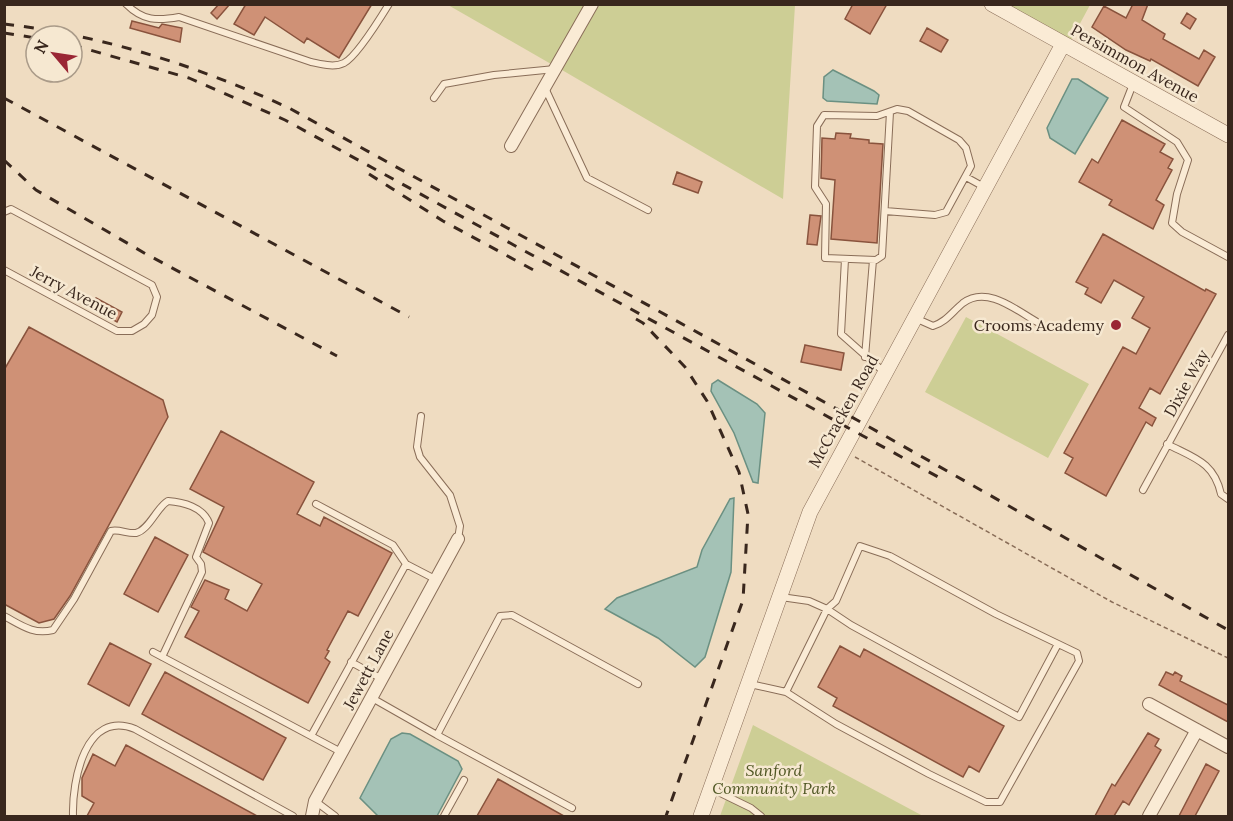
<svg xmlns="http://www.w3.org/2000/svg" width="1233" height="821" font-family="Lora,serif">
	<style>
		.green { fill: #cdce95 }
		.water { fill: #a4c2b6; stroke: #6b9082; stroke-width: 1.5 }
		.building { fill: #cf9176; stroke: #89533d; stroke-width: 1.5 }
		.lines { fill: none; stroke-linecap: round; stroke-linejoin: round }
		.service-casing { stroke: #896d58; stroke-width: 8 }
		.minor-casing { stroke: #896d58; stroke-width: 14 }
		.tertiary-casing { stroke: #896d58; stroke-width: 16 }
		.path { stroke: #896d58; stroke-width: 1.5; stroke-dasharray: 4.5 3; stroke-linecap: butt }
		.service { stroke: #faebd5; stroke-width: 6 }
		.minor { stroke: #faebd5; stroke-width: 12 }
		.tertiary { stroke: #faebd5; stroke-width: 15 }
		.rail { stroke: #39271d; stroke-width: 3; stroke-dasharray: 10 10; stroke-linecap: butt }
		.poi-dot { fill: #9a2634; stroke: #f6e8d1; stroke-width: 2 }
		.labels { text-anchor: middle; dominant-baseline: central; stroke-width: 5; stroke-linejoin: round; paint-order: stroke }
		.street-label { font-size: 16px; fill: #39271d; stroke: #f6e8d1 }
		.poi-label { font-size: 16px; fill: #39271d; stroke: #f6e8d1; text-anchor: end }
		.park-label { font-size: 16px; font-style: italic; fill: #4f5623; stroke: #f6e8d1 }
	</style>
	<rect width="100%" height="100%" fill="#efdcc1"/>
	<!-- green -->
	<path class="green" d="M 448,5 L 585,5 L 551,64 Z
		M 599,5 L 795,5 L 783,199 L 562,70 Z
		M 1004,5 L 1090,5 L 1070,42 Z
		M 966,317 L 1089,384 L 1048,458 L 925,392 Z
		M 753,725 L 923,816 L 720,816 Z"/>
	<!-- water -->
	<path class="water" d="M 833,70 L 874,91 L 879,95 L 877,104 L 827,101 L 823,98 L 824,77 Z
		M 1072,79 L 1078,79 L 1108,98 L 1075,154 L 1050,138 L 1047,128 Z
		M 718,380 L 757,404 L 765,413 L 758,483 L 753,482 L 734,433 L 711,391 L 712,384 Z
		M 734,498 L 731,572 L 705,657 L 695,667 L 658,638 L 605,609 L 617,598 L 697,567 L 702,550 L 730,499 Z
		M 402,733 L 410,734 L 458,761 L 462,769 L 437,816 L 378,816 L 360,798 L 391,739 Z"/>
	<!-- building -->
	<path class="building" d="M 219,4 L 230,4 L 217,19 L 211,13 Z
		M 246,4 L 372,4 L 339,58 L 307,38 L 304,43 L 265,17 L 254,35 L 234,24 Z
		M 853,4 L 887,4 L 870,34 L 845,19 Z
		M 1133,4 L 1148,4 L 1142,20 L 1165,34 L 1163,39 L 1199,59 L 1204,50 L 1215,57 L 1198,86 L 1151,59 L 1150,61 L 1126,50 L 1092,27 L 1104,6 L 1126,18 Z
		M 1187,13 L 1196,19 L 1190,29 L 1181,23 Z
		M 132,21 L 159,28 L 162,24 L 182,28 L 180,42 L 130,28 Z
		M 927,28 L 948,40 L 941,52 L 920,41 Z
		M 1122,120 L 1165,144 L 1160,152 L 1173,159 L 1168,168 L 1172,170 L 1156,200 L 1164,205 L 1153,229 L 1109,205 L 1112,200 L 1079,182 L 1092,159 L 1098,163 Z
		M 836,133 L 851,134 L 850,138 L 869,140 L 869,143 L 883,144 L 877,243 L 831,239 L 835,180 L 821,178 L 822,138 L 835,139 Z
		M 677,172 L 702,182 L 698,193 L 673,184 Z
		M 810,215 L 821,216 L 817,245 L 807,244 Z
		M 1103,234 L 1205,291 L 1206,289 L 1216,294 L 1160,394 L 1150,388 L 1139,408 L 1156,418 L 1152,426 L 1146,422 L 1106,496 L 1065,473 L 1073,458 L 1064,453 L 1123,347 L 1136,354 L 1150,328 L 1132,318 L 1144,297 L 1114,280 L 1101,303 L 1085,294 L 1088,288 L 1076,282 Z
		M 96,298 L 122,312 L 117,322 L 91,307 Z
		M 29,327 L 163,400 L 168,417 L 70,596 L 54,619 L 39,623 L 4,604 L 4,370 Z
		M 805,345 L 844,353 L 841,370 L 801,362 Z
		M 221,431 L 314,482 L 297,514 L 320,526 L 324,517 L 392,553 L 358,616 L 348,611 L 327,650 L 329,651 L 325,658 L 330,662 L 308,703 L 185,637 L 199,611 L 191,607 L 205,580 L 229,590 L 225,599 L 247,611 L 262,584 L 203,552 L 224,507 L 190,489 Z
		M 155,537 L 188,555 L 158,612 L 124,594 Z
		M 110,643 L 151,664 L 129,706 L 88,684 Z
		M 840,646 L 860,657 L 864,649 L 1004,726 L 979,772 L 969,766 L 963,777 L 833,706 L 837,698 L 818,687 Z
		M 165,672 L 286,738 L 263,780 L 142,714 Z
		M 1166,672 L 1173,675 L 1175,672 L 1182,676 L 1180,681 L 1228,705 L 1228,722 L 1159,685 Z
		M 1148,733 L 1159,739 L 1155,746 L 1161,750 L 1129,805 L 1123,801 L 1114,816 L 1095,816 L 1112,784 L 1115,786 Z
		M 126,745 L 257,816 L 87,816 L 94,803 L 82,796 L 82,778 L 93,754 L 115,766 Z
		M 1206,764 L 1219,771 L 1195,816 L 1179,816 Z
		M 498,779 L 564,816 L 477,816 Z"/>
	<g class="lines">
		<defs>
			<path id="service" d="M 126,4 C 143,21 157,21 179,17 L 311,62 C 321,64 334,68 344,63 C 356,57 381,17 389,4
				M 1133,84 L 1124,107 L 1177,142 L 1188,160 L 1177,194 L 1172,223 L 1182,232 L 1228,257
				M 545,88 L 587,178 L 648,210
				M 434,98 L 444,84 L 494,75 L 555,69
				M 966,177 L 984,187
				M 885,211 L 935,215 L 946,212 L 971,166 L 966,148 L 959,140 L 908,111 L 897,109 L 877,116 L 824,115 L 817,126 L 815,187 L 826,204 L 825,258 L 876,260 L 882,256 L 890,112
				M 4,212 L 11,209 L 152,285 L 157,297 L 152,315 L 144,324 L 132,331 L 117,331 L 4,270
				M 845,259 L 841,334 L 884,372
				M 915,318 L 933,326 C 946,322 952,312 963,303 C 987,285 1016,310 1037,322
				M 865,357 L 873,260
				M 421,416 L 417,447 L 420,457 L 450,495 L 460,526 L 458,539
				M 1167,444 C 1194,458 1214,462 1221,494 L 1228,499
				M 1143,490 L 1228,335
				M 316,504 L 393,545 L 406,564 L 435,579
				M 4,616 C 21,625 33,635 53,630 L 74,599 L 111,531 C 119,529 128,534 136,533 C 149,530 157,507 168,501 C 183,502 203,507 209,523 L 196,557 L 201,564 L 202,572 L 162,657
				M 153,652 L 311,736
				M 351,662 L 382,679
				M 750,684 L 786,692 L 836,724 L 929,774 L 986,802 L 1000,802 L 1079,661 L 1077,653 L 996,614 L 890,556 L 860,546 L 836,601 L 827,609 L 809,601 L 781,597
				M 786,692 L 827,609 L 851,625 L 1019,717 L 1058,644
				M 372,698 L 437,735 L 500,616 L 512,615 L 638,684
				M 437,735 L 572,808
				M 341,752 L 311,736 L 406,564
				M 712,789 L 751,808 L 761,816
				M 315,801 L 335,816
				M 73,816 C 72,781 85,709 135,729 L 293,816
				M 444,816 L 464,780"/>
			<path id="minor" d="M 511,146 L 592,4
				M 1149,704 L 1228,747
				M 312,816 L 315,801 L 458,539
				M 1149,816 L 1197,730"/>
			<path id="tertiary" d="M 992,4 L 1228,135
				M 701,816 L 810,512 L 1063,44"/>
		</defs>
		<!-- service casing -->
		<use href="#service" class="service-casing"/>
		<!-- minor casing -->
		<use href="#minor" class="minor-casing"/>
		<!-- tertiary casing -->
		<use href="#tertiary" class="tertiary-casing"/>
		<!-- path -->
		<path class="path" d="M 855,457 L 1112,602 L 1228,658"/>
		<!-- service -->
		<use href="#service" class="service"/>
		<!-- minor -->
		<use href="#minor" class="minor"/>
		<!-- tertiary -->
		<use href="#tertiary" class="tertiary"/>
		<!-- rail -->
		<path class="rail" d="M 4,24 C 106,36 197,66 289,108 L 857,420 L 1228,630
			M 4,33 L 36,38
			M 72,45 L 189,78 L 285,120 L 940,478
			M 4,98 L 409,317
			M 4,160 L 36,190 L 146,254 L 337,356
			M 369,174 L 443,221 L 539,273
			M 636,319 L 643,323 L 685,367 L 707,401 L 739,472 L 748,514 L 743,600 L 666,816"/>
	</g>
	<!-- markers -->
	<circle class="poi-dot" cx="1116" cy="325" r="6"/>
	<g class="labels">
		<!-- street labels -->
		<g class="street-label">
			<text transform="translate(1135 63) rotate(29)">Persimmon Avenue</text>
			<text transform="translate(74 292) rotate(28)">Jerry Avenue</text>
			<text transform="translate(1186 383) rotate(-61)">Dixie Way</text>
			<text transform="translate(843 411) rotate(-61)">McCracken Road</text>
			<text transform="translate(368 669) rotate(-62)">Jewett Lane</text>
		</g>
		<!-- poi labels -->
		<g class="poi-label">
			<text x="1104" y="325">Crooms Academy</text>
		</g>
		<!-- park labels -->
		<g class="park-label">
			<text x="774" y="770">Sanford<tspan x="774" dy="18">Community Park</tspan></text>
		</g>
	</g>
	<!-- border -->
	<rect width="1233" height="821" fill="none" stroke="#39271d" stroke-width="12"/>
	<!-- north arrow -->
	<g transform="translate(54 54) rotate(299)"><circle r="28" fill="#f6e8d1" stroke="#aa9b89" stroke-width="1.5"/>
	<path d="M0-4.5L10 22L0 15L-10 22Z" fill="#9a2634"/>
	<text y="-9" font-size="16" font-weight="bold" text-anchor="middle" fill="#39271d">N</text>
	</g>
</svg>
